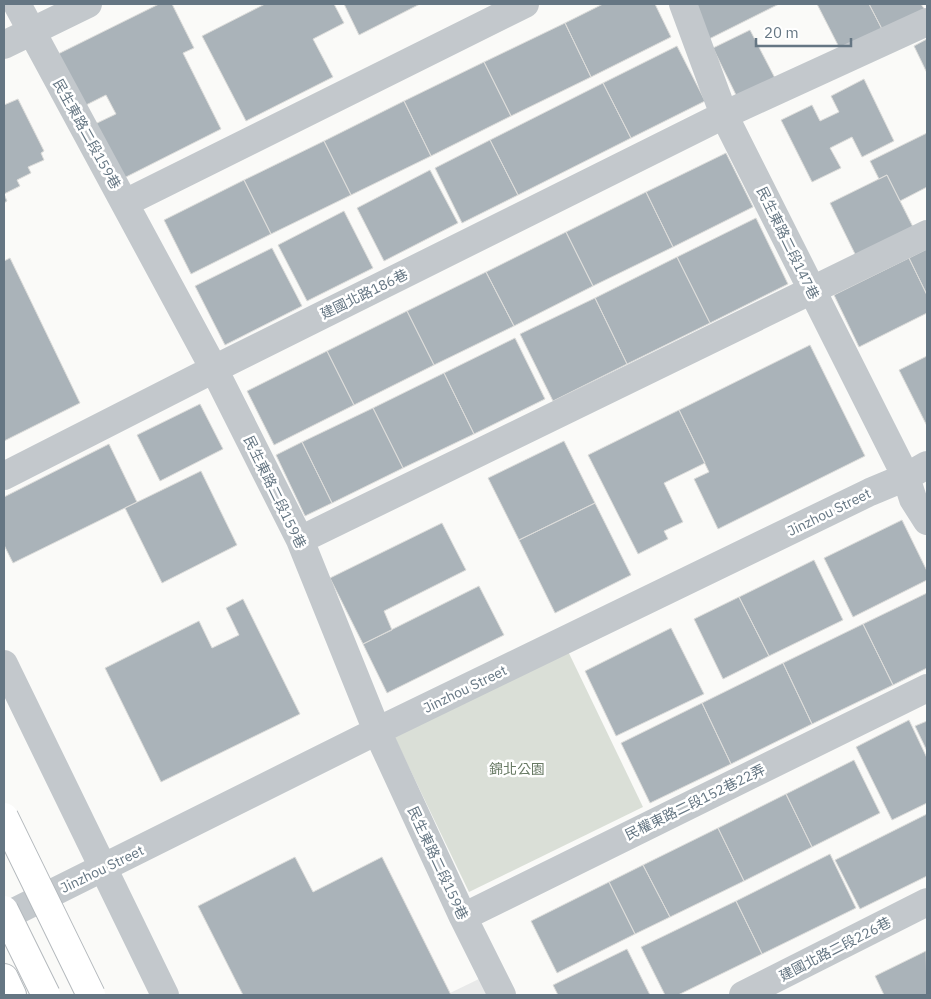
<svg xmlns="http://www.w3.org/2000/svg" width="931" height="999" font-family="'IBM Plex Sans','Noto Sans TC',sans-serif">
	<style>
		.built { fill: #e8e9e9 }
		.green { fill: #dadfd7 }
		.building { fill: #aab3b9; stroke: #dcdcda }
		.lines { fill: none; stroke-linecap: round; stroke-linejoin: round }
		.highway-casing { stroke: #b4b9bd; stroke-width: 30 }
		.minor { stroke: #c3c8cc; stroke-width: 28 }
		.highway { stroke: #fff; stroke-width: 28 }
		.highway-bridge-casing { stroke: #b4b9bd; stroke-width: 30; stroke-linecap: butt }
		.highway-bridge { stroke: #fff; stroke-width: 28 }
		.labels { text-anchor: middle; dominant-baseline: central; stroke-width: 5; stroke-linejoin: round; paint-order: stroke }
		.street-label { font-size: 14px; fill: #657683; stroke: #fff }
		.park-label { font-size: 14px; fill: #687a64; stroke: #fff }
	</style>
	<rect width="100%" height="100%" fill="#fafaf8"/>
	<!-- built -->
	<path class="built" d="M 483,977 L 492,995 L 446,995 Z"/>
	<!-- green -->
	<path class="green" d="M 565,645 L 643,807 L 469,892 L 391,730 Z"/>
	<!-- building -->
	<path class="building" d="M 159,4 L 172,4 L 194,48 L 183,53 L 221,129 L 120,180 L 93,125 L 116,114 L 106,95 L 82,107 L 56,55 Z
		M 265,4 L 334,4 L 344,23 L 313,39 L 333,77 L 246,121 L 202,36 Z
		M 344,4 L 420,4 L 359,35 Z
		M 603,4 L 655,4 L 671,37 L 591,77 L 565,23 Z
		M 686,4 L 779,4 L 705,41 Z
		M 817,4 L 869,4 L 883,31 L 841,51 Z
		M 869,4 L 921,4 L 925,10 L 883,31 Z
		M 565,23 L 591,77 L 511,116 L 484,62 Z
		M 750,30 L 777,82 L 739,101 L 713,48 Z
		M 927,39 L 927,73 L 914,46 Z
		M 677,46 L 705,101 L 631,138 L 603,83 Z
		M 484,62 L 511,116 L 431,156 L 404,101 Z
		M 864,79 L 894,141 L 862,157 L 852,137 L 830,148 L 841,168 L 812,182 L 781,120 L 812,105 L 820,121 L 839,112 L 831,96 Z
		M 603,83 L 631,138 L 518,195 L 490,140 Z
		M 18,99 L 44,151 L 41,153 L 44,160 L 28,167 L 31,173 L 17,180 L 20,186 L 4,194 L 7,201 L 4,203 L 4,105 Z
		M 404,101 L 431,156 L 351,195 L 324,141 Z
		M 927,133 L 927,187 L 900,201 L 887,175 L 879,179 L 870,161 Z
		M 490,140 L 518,195 L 462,223 L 435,168 Z
		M 324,141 L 351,195 L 271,234 L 244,180 Z
		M 726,153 L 753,207 L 673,247 L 646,192 Z
		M 430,170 L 458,223 L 384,261 L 357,208 Z
		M 887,175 L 914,229 L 857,258 L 830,203 Z
		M 244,180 L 271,234 L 191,274 L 164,220 Z
		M 646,192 L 673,247 L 593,286 L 566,232 Z
		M 344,211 L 373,268 L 307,301 L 278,245 Z
		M 756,218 L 788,284 L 710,323 L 677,257 Z
		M 566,232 L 593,286 L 514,326 L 486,272 Z
		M 272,248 L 302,306 L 225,345 L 195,286 Z
		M 927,249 L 927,295 L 909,258 Z
		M 677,257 L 710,323 L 627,364 L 595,298 Z
		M 10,258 L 80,403 L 4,441 L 4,261 Z
		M 909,258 L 927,295 L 927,313 L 859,347 L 834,295 Z
		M 486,272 L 514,326 L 434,365 L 407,311 Z
		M 595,298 L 627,364 L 553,401 L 520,334 Z
		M 407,311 L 434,365 L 354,405 L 327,351 Z
		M 515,338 L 545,399 L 474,434 L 444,373 Z
		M 810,345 L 865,456 L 718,529 L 694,479 L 709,472 L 679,410 Z
		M 327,351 L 354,405 L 274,445 L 247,391 Z
		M 927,356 L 927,426 L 899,370 Z
		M 444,373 L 474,434 L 403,468 L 373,408 Z
		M 200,404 L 223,449 L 160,481 L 137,435 Z
		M 373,408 L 403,468 L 332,503 L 302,442 Z
		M 679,410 L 705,463 L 664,483 L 683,522 L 664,531 L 668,539 L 638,554 L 588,455 Z
		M 564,441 L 595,503 L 519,540 L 488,478 Z
		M 302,442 L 332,503 L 305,516 L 276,455 Z
		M 109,444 L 137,502 L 13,563 L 4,545 L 4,497 Z
		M 201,471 L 237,545 L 162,583 L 125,508 Z
		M 595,503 L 631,575 L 555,613 L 519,540 Z
		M 902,520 L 927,571 L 927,580 L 853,617 L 824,558 Z
		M 442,523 L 466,570 L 384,611 L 392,630 L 363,644 L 330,578 Z
		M 814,560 L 843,620 L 769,656 L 739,597 Z
		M 479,586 L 504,635 L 387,693 L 363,644 Z
		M 927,593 L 927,668 L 893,685 L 863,624 Z
		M 739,597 L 769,656 L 723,679 L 694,619 Z
		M 243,599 L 300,714 L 161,782 L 105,668 L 199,621 L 212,648 L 239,635 L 226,608 Z
		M 863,624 L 893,685 L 812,724 L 783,663 Z
		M 671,628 L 704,694 L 616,736 L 585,671 Z
		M 783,663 L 812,724 L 731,764 L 702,703 Z
		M 702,703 L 731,764 L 650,803 L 621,743 Z
		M 909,720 L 927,758 L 927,803 L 892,820 L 856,747 Z
		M 927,721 L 927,751 L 915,726 Z
		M 854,760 L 880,813 L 812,847 L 786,794 Z
		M 786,794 L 812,847 L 744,881 L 718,828 Z
		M 927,814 L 927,876 L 860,909 L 835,860 Z
		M 718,828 L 744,881 L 670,917 L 643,865 Z
		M 830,854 L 856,908 L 762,954 L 736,901 Z
		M 295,857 L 313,892 L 382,857 L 451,995 L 243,995 L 198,906 Z
		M 643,865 L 670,917 L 635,934 L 609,882 Z
		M 609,882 L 635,934 L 557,973 L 531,921 Z
		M 736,901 L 762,954 L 678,995 L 665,995 L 641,947 Z
		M 627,949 L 650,995 L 558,995 L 553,985 Z
		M 926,951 L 927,995 L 884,995 L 875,976 Z"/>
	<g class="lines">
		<defs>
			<path id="highway" d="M 4,978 L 12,995"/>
		</defs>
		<!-- highway casing -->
		<use href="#highway" class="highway-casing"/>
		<!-- minor -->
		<path class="minor" d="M 17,4 L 214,369 L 300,540 L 377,731 L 463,917 L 502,995
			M 683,4 L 724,115 L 906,477 L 913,499 L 927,521
			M 4,45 L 88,4
			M 125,203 L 525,4
			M 4,476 L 214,369 L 724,115 L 927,22
			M 300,540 L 927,234
			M 4,664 L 165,995
			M 4,917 L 377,731 L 870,492 L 906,477 L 927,465
			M 463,917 L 927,688
			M 743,995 L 927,902"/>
		<!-- highway -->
		<use href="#highway" class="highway"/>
		<defs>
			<path id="highway-bridge" d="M 4,817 L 91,995
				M 4,910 L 46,995"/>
		</defs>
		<!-- highway-bridge casing -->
		<use href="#highway-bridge" class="highway-bridge-casing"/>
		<!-- highway-bridge -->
		<use href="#highway-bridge" class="highway-bridge"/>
	</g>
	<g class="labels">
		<!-- street labels -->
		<g class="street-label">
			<text transform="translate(87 134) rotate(61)">民生東路二段159巷</text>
			<text transform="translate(788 243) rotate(64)">民生東路二段147巷</text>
			<text transform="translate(364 294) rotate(-26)">建國北路186巷</text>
			<text transform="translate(275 492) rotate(64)">民生東路二段159巷</text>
			<text transform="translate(829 512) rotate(-26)">Jinzhou Street</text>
			<text transform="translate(465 689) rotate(-26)">Jinzhou Street</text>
			<text transform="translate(695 802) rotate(-26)">民權東路二段152巷22弄</text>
			<text transform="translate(438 863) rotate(65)">民生東路二段159巷</text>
			<text transform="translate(102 869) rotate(-26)">Jinzhou Street</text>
			<text transform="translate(835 949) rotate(-27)">建國北路二段226巷</text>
		</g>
		<!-- park labels -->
		<g class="park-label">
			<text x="517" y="769">錦北公園</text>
		</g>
	</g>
	<!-- border -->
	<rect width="931" height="999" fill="none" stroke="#657683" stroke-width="10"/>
	<!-- scale -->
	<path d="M756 38v8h95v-8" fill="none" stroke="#657683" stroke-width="2.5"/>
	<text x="764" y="38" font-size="15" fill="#657683" stroke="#ffffff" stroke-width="4" paint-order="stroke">20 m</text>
</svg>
